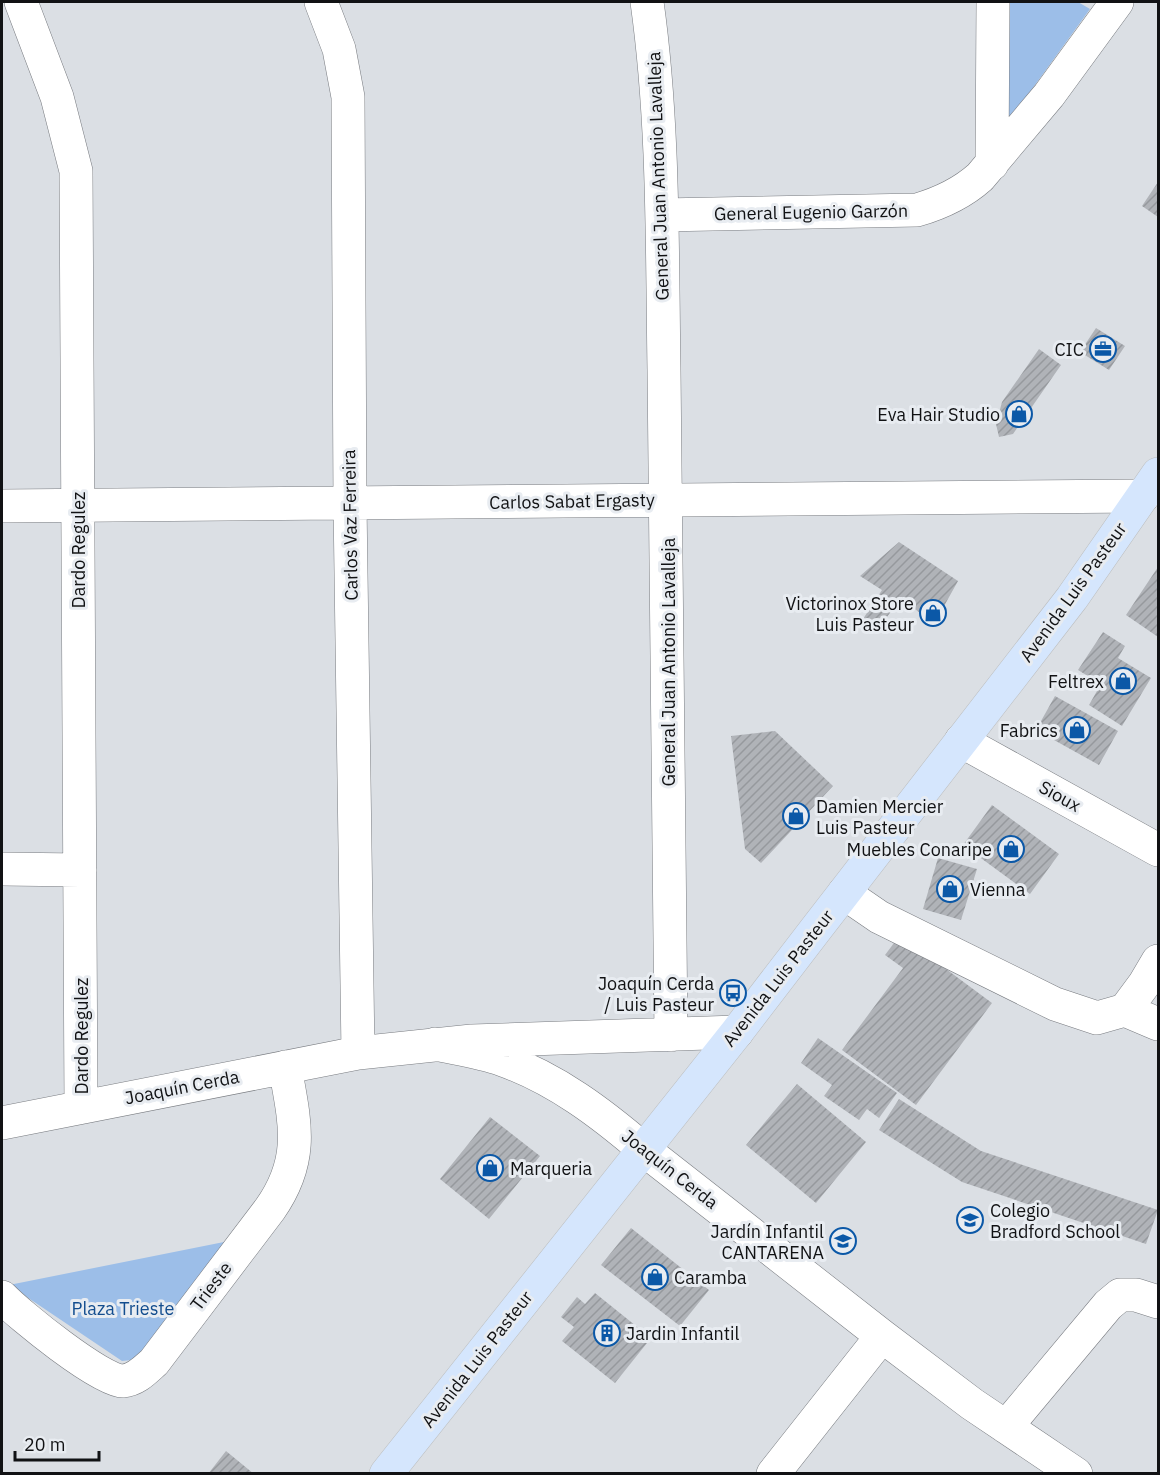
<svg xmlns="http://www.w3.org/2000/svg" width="1160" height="1475" font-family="'IBM Plex Sans',sans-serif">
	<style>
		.park { fill: #9cbee8 }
		.building { fill: url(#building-hatch) }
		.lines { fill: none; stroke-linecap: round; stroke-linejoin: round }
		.minor-casing { stroke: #797c81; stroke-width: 34 }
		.major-casing { stroke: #bcbdbd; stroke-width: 34 }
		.minor { stroke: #fff; stroke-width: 33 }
		.major { stroke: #d5e6fd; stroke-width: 33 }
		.labels { text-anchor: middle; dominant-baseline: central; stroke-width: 6; stroke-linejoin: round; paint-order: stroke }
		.street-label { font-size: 18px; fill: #111214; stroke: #e8ecf1 }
		.poi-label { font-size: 18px; fill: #111214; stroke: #e8ecf1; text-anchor: end }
		.park-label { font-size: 18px; fill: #134d8e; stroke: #e8ecf1 }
	</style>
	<defs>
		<pattern id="building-hatch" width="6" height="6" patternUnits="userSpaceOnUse" patternTransform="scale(1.5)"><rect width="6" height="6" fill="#b0b3b8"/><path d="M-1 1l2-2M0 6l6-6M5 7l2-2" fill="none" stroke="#96999d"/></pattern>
	</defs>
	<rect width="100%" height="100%" fill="#dbdfe4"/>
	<!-- park -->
	<path class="park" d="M 1005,2 L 1078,2 L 1090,9 L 1006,125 Z
		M 239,1239 L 141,1359 L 122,1361 L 9,1285 Z"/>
	<!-- building -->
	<path class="building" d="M 1158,182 L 1158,217 L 1142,206 Z
		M 1096,328 L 1125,346 L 1109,370 L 1080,352 Z
		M 1039,349 L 1061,365 L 1013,434 L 999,437 L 996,424 L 1002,402 Z
		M 899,542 L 958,581 L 934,624 L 901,598 L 878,629 L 863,619 L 882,590 L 860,576 Z
		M 1158,567 L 1158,637 L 1126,615 Z
		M 1103,632 L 1125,646 L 1118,658 L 1151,678 L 1122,726 L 1089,705 L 1101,684 L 1078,670 Z
		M 1055,696 L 1118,731 L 1099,765 L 1036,730 Z
		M 775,731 L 833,786 L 761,863 L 745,849 L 731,736 Z
		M 992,805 L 1059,854 L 1030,894 L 963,845 Z
		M 938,858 L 977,869 L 961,920 L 923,909 Z
		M 900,935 L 992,1003 L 916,1105 L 842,1050 L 903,968 L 885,955 Z
		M 818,1038 L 897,1093 L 879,1118 L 867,1109 L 859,1120 L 824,1096 L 832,1085 L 801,1063 Z
		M 797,1084 L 866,1142 L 816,1203 L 746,1145 Z
		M 899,1099 L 981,1151 L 1158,1210 L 1146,1244 L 962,1182 L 879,1130 Z
		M 490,1117 L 540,1156 L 489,1219 L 440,1179 Z
		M 631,1228 L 709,1290 L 680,1326 L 601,1265 Z
		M 595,1293 L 651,1338 L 615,1383 L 562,1341 L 574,1327 L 561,1317 L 577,1297 L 585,1304 Z
		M 226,1451 L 254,1474 L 208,1474 Z"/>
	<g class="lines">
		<defs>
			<path id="minor" d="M 21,2 L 57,97 L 76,171 L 81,1107
				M 321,2 L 339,49 L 348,97 L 350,504 L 358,1053
				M 647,2 C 664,123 662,247 664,370 C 668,592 667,813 671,1035
				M 992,164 L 993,2
				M 662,215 L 917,210 C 941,203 961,194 980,177 L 1049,95 L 1117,2
				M 2,506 L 1143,496
				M 961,741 L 1158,850
				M 2,869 L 80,870
				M 844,893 L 879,917 L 1055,1004 L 1097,1018 L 1125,1010 L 1158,1024
				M 1125,1010 L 1145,983 L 1158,961
				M 435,1044 C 458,1049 481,1052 503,1060 C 556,1079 601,1113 643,1149 L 882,1336 L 972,1404 L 1076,1474
				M 2,1123 L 358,1053 L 472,1041 L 737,1032
				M 2,1297 C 18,1314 102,1382 123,1381 C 136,1380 145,1370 154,1362 L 270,1209 C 305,1159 295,1123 285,1067
				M 1006,1427 L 1108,1305 L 1120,1295 L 1136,1295 L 1158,1302
				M 773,1474 L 882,1336"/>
			<path id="major" d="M 386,1474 L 737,1032 L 816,929 L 1072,598 L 1158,474"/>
		</defs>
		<!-- minor casing -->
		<use href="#minor" class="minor-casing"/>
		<!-- major casing -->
		<use href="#major" class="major-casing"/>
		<!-- minor -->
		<use href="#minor" class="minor"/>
		<!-- major -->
		<use href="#major" class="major"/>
	</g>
	<!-- icons -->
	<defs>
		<symbol id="office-ring" viewBox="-11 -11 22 22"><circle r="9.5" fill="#e8ecf1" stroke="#0b58a7" stroke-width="1.5"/><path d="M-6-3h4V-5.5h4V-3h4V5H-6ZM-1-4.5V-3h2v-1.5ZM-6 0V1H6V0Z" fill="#0b58a7"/></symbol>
		<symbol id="shop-ring" viewBox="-11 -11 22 22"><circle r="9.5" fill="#e8ecf1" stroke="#0b58a7" stroke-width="1.5"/><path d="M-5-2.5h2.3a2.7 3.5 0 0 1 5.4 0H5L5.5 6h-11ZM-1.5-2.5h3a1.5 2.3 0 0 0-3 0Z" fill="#0b58a7"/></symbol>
		<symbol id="bus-ring" viewBox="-11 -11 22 22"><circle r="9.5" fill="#e8ecf1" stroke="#0b58a7" stroke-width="1.5"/><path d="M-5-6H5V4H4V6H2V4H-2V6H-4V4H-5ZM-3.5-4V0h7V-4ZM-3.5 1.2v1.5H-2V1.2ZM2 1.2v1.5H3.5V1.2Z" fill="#0b58a7"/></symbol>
		<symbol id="school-ring" viewBox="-11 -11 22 22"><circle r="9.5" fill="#e8ecf1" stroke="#0b58a7" stroke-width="1.5"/><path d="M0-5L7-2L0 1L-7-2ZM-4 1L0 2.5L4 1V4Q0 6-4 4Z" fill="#0b58a7"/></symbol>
		<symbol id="building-ring" viewBox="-11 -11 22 22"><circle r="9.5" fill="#e8ecf1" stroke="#0b58a7" stroke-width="1.5"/><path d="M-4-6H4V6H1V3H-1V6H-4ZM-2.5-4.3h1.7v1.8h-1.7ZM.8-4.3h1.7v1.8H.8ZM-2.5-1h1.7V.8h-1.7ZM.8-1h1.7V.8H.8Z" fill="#0b58a7"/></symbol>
	</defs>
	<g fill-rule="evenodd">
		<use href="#office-ring" x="1088" y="334" width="30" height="30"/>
		<use href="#shop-ring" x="1004" y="399" width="30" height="30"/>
		<use href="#shop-ring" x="918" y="598" width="30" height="30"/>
		<use href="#shop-ring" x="1108" y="666" width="30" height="30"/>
		<use href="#shop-ring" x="1062" y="715" width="30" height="30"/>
		<use href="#shop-ring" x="781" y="801" width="30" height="30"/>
		<use href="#shop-ring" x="996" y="834" width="30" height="30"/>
		<use href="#shop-ring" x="935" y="874" width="30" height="30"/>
		<use href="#bus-ring" x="718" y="978" width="30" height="30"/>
		<use href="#shop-ring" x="475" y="1153" width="30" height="30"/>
		<use href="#school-ring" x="955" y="1205" width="30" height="30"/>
		<use href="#school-ring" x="828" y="1226" width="30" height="30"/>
		<use href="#shop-ring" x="640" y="1262" width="30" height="30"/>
		<use href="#building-ring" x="592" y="1318" width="30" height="30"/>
	</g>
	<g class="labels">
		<!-- street labels -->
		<g class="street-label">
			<text transform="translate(658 176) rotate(-92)">General Juan Antonio Lavalleja</text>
			<text transform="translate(811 212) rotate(-1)">General Eugenio Garzón</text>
			<text transform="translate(572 501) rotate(-1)">Carlos Sabat Ergasty</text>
			<text transform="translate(350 525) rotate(-91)">Carlos Vaz Ferreira</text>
			<text transform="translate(78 550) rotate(-90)">Dardo Regulez</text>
			<text transform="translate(1073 592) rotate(-54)">Avenida Luis Pasteur</text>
			<text transform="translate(668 662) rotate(-90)">General Juan Antonio Lavalleja</text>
			<text transform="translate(1060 796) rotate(29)">Sioux</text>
			<text transform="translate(778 978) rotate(-52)">Avenida Luis Pasteur</text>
			<text transform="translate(81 1036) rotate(-90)">Dardo Regulez</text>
			<text transform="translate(182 1087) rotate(-11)">Joaquín Cerda</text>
			<text transform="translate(670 1169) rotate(38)">Joaquín Cerda</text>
			<text transform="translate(211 1286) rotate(-53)">Trieste</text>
			<text transform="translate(477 1359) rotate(-52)">Avenida Luis Pasteur</text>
		</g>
		<!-- poi labels -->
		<g class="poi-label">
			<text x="1084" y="349">CIC</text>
			<text x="1000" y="414">Eva Hair Studio</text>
			<text x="914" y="603">Victorinox Store<tspan x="914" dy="21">Luis Pasteur</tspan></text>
			<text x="1104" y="681">Feltrex</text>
			<text x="1058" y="730">Fabrics</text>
			<text x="816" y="806" text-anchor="start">Damien Mercier<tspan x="816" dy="21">Luis Pasteur</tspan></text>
			<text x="992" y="849">Muebles Conaripe</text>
			<text x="970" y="889" text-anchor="start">Vienna</text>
			<text x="714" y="983">Joaquín Cerda<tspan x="714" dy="21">/ Luis Pasteur</tspan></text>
			<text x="510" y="1168" text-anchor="start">Marqueria</text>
			<text x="990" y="1210" text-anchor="start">Colegio<tspan x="990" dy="21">Bradford School</tspan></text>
			<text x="824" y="1231">Jardín Infantil<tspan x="824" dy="21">CANTARENA</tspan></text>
			<text x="674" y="1277" text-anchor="start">Caramba</text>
			<text x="626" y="1333" text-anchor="start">Jardin Infantil</text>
		</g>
		<!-- park labels -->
		<g class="park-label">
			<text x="123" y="1308">Plaza Trieste</text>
		</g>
	</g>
	<!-- border -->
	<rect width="1160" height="1475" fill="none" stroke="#111214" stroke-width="6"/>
	<!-- scale -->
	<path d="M15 1451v9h84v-9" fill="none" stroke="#111214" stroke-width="3"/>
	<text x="24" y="1451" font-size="18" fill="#111214" stroke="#e8ecf1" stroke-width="4.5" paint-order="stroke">20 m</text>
</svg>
